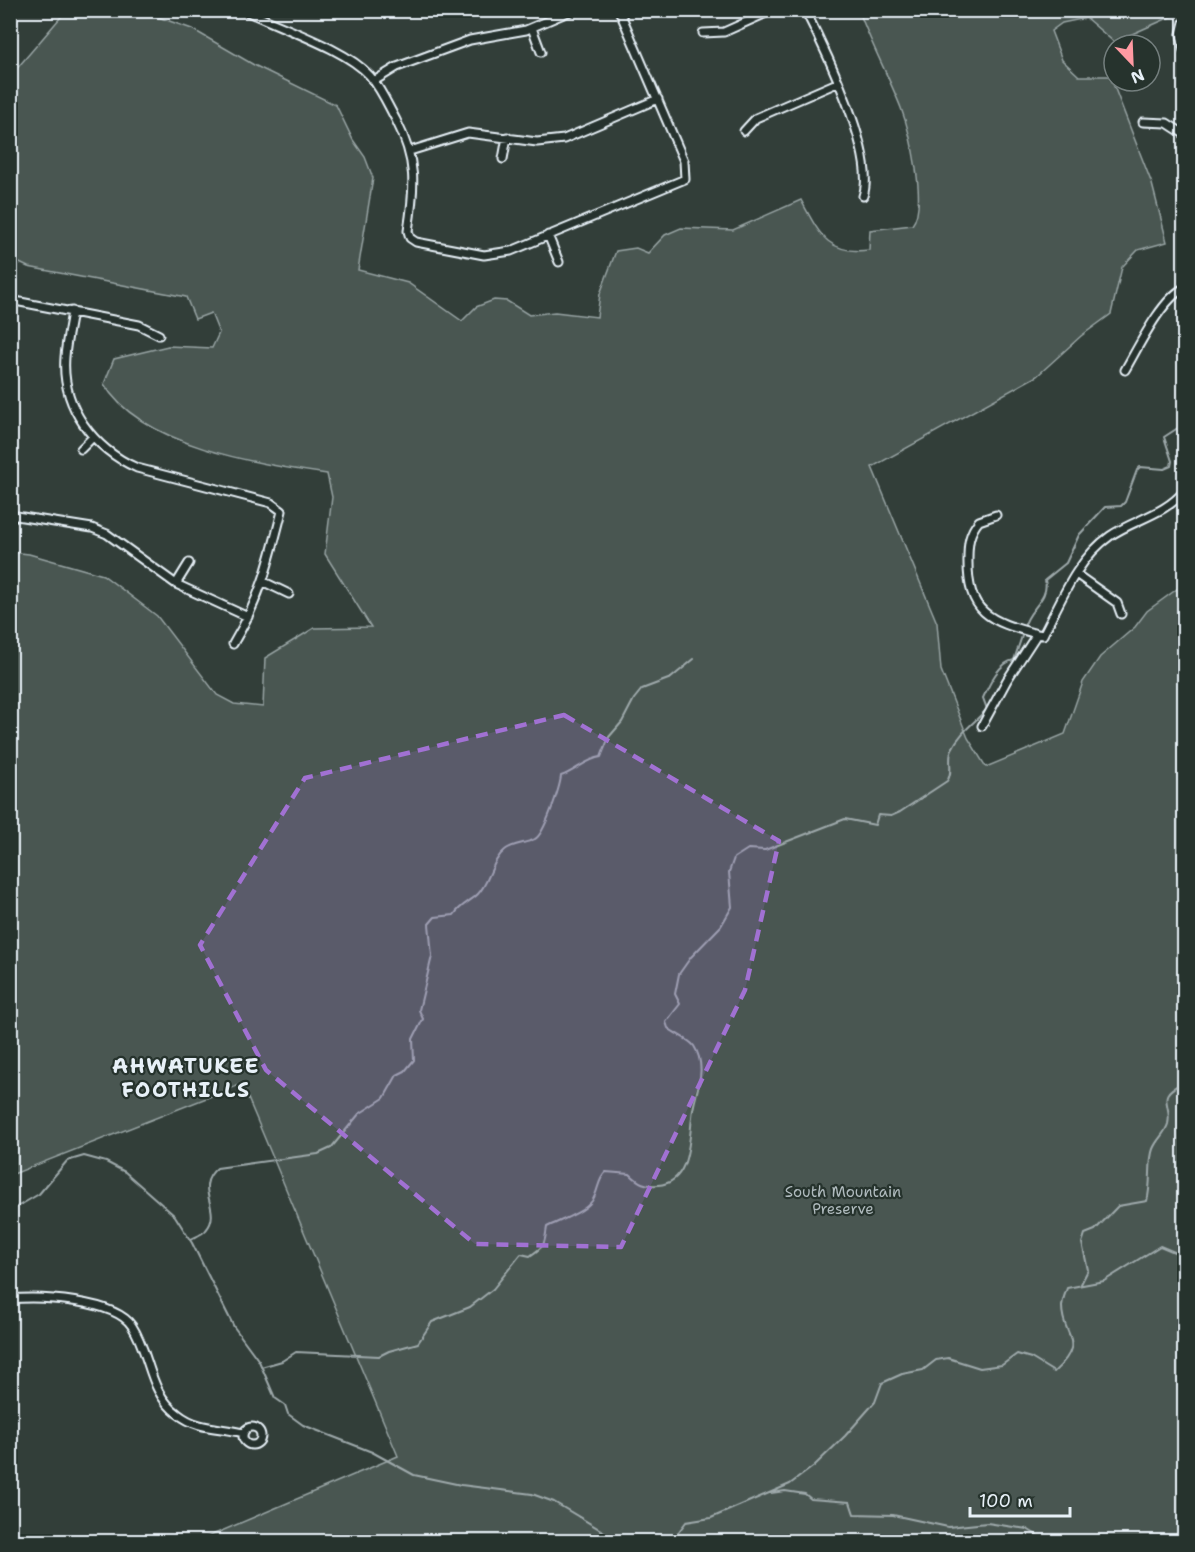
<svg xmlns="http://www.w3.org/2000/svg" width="1195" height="1552" font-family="'Shantell Sans',sans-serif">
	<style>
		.green { fill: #495651; stroke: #98a4a4; stroke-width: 1.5 }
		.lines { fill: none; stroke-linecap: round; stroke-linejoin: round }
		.stream { stroke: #9ea9ab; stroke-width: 2 }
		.street-casing { stroke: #e8f1f8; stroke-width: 11 }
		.street { stroke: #26332d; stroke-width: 7 }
		.marked { fill: #a171d3; fill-opacity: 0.2; stroke: #a171d3; stroke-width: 4.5; stroke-dasharray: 12 8; stroke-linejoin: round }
		.labels { text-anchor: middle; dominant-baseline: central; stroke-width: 4.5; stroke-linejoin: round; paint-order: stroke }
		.park-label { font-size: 15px; fill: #b0bbbe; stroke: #26332d }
		.district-label { font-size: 21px; font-weight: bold; letter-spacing: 1.5px; fill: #e8f1f8; stroke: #26332d }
	</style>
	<rect width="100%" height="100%" fill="#323e39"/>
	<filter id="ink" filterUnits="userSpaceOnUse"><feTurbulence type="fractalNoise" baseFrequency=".0167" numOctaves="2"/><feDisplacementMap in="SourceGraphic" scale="12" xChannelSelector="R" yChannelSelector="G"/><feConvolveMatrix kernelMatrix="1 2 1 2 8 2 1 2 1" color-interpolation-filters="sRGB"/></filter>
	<g filter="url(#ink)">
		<!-- green -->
		<path class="green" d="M 66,11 L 141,11 L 192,29 L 254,65 L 336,105 L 353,140 L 365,157 L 373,178 L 358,270 L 408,283 L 462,321 L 476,307 L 494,300 L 507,301 L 529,315 L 555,312 L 597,317 L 600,294 L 616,251 L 636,248 L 648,253 L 665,235 L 681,228 L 733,230 L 801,200 C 819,233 827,255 869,250 L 870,230 L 912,225 C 928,205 910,132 901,108 C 888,75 871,44 859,11 L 1184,11 L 1114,42 L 1086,18 L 1062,23 L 1051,31 L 1062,60 L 1079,76 L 1110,76 L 1152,184 L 1167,242 L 1138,250 L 1122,267 L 1111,314 L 1081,336 L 1037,376 L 872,467 L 937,623 L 941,670 L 968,738 L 986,767 L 1065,734 L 1083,682 L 1100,657 L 1135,627 L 1147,611 L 1184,584 L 1184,1541 L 198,1541 L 398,1456 L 242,1084 L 11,1175 L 11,552 L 29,554 L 103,575 L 157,616 L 217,695 L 234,704 L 263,707 L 265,658 L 314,628 L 371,627 L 325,554 L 332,497 L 327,474 C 261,465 141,446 104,384 L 114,359 L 168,346 L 212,348 L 219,333 L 211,313 L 195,319 L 186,297 L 28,267 L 11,259 L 11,72 L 13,73 Z
			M 355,11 L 420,11 C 400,17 375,15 355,11 Z"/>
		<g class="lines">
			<!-- stream -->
			<path class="stream" d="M 1024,628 C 1027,609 1050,600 1045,580 L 1066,563 L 1079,535 L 1105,507 L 1121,506 L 1125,502 L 1137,470 L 1140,467 L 1164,469 L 1171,466 L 1172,461 L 1164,437 L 1184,424
				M 10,1211 L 39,1194 L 67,1161 L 84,1156 L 106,1162 L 125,1172 L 175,1216 L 192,1243 L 234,1327 L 259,1361 L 275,1398 L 285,1405 L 288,1414 L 303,1425 L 372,1452 L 414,1475 L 461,1485 L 532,1494 L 554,1502 L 621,1542
				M 190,1240 C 195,1237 203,1234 206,1230 C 224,1209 192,1189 217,1168 L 318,1154 L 331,1148 L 359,1114 L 384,1098 L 397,1075 L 405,1071 L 414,1060 L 413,1039 L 423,1019 L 419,1010 L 432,956 L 429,924 L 435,917 L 454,915 C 461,904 470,902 478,894 C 490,882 491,861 505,850 C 513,843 526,844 535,839 C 544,835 560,787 561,776 C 576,771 586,759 601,757 L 609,737 L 622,722 L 634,699 L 642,689 L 671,678 L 694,659
				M 1081,1284 L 1088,1270 L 1082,1243 L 1085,1234 L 1095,1230 L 1118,1206 L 1147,1201 C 1152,1184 1148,1161 1153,1149 C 1157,1139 1165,1134 1168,1124 C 1173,1102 1153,1097 1184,1082
				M 261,1367 L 282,1361 L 296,1352 L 379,1356 L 389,1351 L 418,1343 L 432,1322 L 470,1307 L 493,1289 L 521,1254 L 530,1256 C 546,1245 544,1245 547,1227 C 561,1220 583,1213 592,1201 C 599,1191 597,1180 606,1172 L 630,1174 C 639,1183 645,1186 658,1185 C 690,1183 689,1141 692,1117 C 694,1093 709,1070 694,1046 C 689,1039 675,1034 668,1028 L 666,1022 L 680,1004 L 675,994 L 679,974 L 691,957 L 721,926 L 732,907 L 729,872 L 734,858 L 748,849 L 765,850 L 845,819 L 875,825 L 878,815 L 891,816 L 900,812 L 947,781 C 954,772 947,759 952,749 C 960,732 975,722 987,709 L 983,698 C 989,685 999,662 1014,660 L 1023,633
				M 771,1493 L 785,1491 L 805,1494 L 811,1499 L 850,1502 L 854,1514 L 893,1515 L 948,1527 L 987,1523 L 1027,1529 L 1048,1542
				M 671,1542 L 686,1522 L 711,1518 L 790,1484 L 814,1466 L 845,1436 L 875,1402 L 882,1383 L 902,1374 L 923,1370 L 936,1360 L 948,1358 L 980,1368 L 1002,1365 L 1017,1354 L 1031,1358 L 1054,1372 C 1088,1340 1062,1337 1062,1307 C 1062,1301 1065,1294 1067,1288 L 1104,1281 L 1160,1246 L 1184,1256"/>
			<defs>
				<path id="street" d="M 244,10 C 280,28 345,48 370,76 C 381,89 388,105 396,120 C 417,161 415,186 408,231 L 410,238 L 416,242 L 484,255 L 511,251 L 685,179 L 684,161 L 619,10
					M 805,10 C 825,49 877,156 863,196
					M 10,11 L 11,10
					M 1184,22 L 1181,34 L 1184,50
					M 532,28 L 541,52
					M 703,33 L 724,32 L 773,10
					M 374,81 L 397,67 L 470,40 L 526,30 L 573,10
					M 1143,122 L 1167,123 L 1184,134
					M 744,131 L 756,118 L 837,83
					M 410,151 L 468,133 L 537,142 L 564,139 L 658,99
					M 503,159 L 507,137
					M 548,235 L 559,262
					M 10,300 L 139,325 L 159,335
					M 72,311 C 70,326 66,342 65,357 C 61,407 94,449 137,468 L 271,503 L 282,511 C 269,563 261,597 233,644
					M 1125,370 C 1139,346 1161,300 1184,288
					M 81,449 L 93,437
					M 10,515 L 92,528 L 107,534 L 176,584 L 248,617
					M 996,515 L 979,521 C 969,533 968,544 968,559 C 967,613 989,621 1037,634
					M 1076,574 L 1117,603 L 1121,614
					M 264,582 L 289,594
					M 176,584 L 189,563
					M 982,726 L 1007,680 L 1037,634 L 1043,635 C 1061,601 1077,559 1110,536 C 1133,520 1166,514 1184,491
					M 10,1299 C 40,1296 115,1300 132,1326 C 151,1355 148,1392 178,1414 C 198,1430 220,1427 243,1433
					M243 1436a9 9 0 1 1 18 0a9 9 0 1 1-18 0Z"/>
			</defs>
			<!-- street casing -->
			<use href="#street" class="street-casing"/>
			<!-- street -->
			<use href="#street" class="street"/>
		</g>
	</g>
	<!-- marked area -->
	<path class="marked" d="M 564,715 L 779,841 L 745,990 L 621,1247 L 475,1244 L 266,1070 L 200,945 L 305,778 Z"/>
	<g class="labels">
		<!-- park labels -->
		<g class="park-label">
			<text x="843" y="1192">South Mountain<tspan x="843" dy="17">Preserve</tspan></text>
		</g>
		<!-- district labels -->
		<g class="district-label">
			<text x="186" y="1066">AHWATUKEE<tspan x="186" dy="24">FOOTHILLS</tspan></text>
		</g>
	</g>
	<!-- margin -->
	<rect width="1195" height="1552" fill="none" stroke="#26332d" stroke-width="36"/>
	<rect x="18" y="18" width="1159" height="1516" fill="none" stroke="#e8f1f8" stroke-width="2" filter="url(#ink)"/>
	<!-- north arrow -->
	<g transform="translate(1132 63) rotate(157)"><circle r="28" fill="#26332d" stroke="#747f7e" stroke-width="1.5"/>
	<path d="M0-4.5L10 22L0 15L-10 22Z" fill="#ff9aa2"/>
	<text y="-9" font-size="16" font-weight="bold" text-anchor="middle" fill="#e8f1f8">N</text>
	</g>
	<!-- scale -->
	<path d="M970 1507v9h100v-9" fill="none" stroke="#e8f1f8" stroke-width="3"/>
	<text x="979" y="1507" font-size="18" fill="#e8f1f8" stroke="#26332d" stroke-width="4.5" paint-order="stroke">100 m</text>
</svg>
